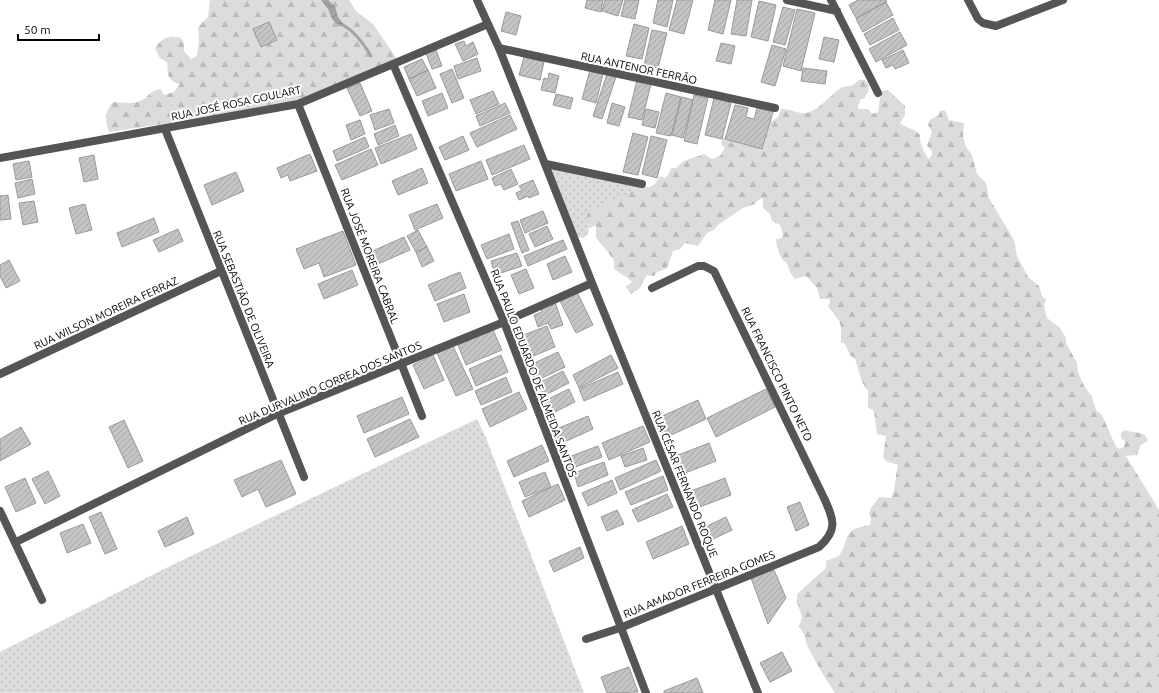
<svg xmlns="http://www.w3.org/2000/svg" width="1159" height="693" font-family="Ubuntu,sans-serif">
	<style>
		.grass { fill: url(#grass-dots) }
		.forest { fill: url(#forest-firs) }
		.water { fill: url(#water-waves) }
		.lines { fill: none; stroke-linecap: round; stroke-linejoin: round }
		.stream { stroke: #a3a3a3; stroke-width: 3 }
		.building { fill: url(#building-hatch); stroke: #999 }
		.street { stroke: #555; stroke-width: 8 }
		.labels { text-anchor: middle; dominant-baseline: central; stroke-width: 4; stroke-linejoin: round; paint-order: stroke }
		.street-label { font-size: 11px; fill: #000; stroke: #fff }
	</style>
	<defs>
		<pattern id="grass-dots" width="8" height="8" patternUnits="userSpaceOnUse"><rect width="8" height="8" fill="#dcdcdc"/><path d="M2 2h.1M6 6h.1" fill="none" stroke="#bbb" stroke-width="1.8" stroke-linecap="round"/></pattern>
		<pattern id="forest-firs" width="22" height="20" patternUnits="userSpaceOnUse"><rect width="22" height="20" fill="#dcdcdc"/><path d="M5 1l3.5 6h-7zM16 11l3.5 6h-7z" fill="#bbb"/></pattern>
		<pattern id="water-waves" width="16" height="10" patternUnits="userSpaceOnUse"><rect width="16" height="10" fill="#a3a3a3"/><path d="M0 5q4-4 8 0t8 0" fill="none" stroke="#8b8b8b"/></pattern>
		<pattern id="building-hatch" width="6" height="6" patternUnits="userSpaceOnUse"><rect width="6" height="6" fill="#c4c4c4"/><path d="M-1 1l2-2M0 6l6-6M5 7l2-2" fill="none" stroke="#a7a7a7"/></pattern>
	</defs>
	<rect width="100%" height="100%" fill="#fff"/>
	<!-- grass -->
	<path class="grass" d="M 546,164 L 638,186 L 621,198 L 609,200 L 600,210 L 594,210 L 587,225 L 589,232 L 584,238 L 573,236 Z
		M 477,419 L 486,438 L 584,693 L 0,693 L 0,652 L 166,568 Z"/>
	<!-- forest -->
	<path class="forest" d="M 210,0 L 349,0 L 356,11 L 373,24 L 399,62 L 298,104 L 109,132 C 105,119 104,113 113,102 C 123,102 133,105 142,100 C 151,96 148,91 161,89 L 164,95 L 174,92 L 180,84 C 165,80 169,74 167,62 L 160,58 L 155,49 C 162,37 169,35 181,38 L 184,43 L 184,51 L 191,59 L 197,56 L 199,41 L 198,27 L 208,17 Z
		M 859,80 L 865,80 L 869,85 L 868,92 L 864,99 L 861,99 L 858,106 L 858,109 L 869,109 L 872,114 L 878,112 L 881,91 L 888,90 L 905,106 L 905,115 L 900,123 C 906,129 915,128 920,135 C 919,142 924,154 929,159 L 932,155 L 932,151 L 927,146 L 932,132 L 928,125 L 930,120 L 939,115 L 940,111 L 945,110 L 949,120 L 964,123 L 963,136 L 966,147 L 972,155 L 977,174 L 986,183 L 989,198 L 1014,240 L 1017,256 L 1028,277 L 1039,286 L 1042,296 L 1046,300 L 1044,305 L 1047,318 L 1060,328 L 1066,338 L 1066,343 L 1077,363 L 1078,372 L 1084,386 L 1092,397 L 1096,410 L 1102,415 L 1116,447 L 1120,449 L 1124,447 L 1125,441 L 1121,438 L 1121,433 L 1125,430 C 1132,433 1139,431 1146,436 L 1148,441 L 1141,445 L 1137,455 L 1126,456 L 1159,510 L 1159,693 L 835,693 C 825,679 817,664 809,649 C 804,641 808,637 799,627 L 802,617 L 797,602 L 797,594 L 826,568 L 826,561 L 839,556 C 852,535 841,530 870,525 L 871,518 L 869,514 L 871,508 L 879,497 L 891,498 C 896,489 895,476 898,465 L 886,461 L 883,457 L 886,436 L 877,434 L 874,411 L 868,407 L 868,391 L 862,382 L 855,359 L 850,355 L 845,344 L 841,342 L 841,327 L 839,321 L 828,306 L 830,302 L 830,299 L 820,299 L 817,288 L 806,276 L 795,279 C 790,274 790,270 787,264 C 785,260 786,264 783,260 C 780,258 776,242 776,239 L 782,238 L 783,235 L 780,225 L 772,221 L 770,214 L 763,208 L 763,198 L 758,200 L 755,204 L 743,208 L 719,224 L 714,230 L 707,233 L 698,246 L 685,243 L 680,249 L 673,251 L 667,268 L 656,273 L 654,276 L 647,275 L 639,289 L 631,294 L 627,289 L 626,286 L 632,282 C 626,276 620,274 616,270 C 612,267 615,265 614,261 C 613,258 599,241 596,238 L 596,225 L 588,229 L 586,219 L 590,208 L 599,210 L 609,200 L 621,198 L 638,186 L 650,187 L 655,184 L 660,176 L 665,178 L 668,175 L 671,168 L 676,168 L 684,161 L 704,154 L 712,159 L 720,156 L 725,148 L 721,144 L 722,139 L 727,135 L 768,119 L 772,121 L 778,117 L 781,109 C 789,108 798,114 806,113 C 818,111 830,96 839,89 C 847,84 850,89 859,80 Z"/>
	<!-- water -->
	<path class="water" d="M 321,0 L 328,0 L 335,6 L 338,17 L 346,27 L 339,26 L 332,19 L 328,9 Z"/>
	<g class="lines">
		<!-- stream -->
		<path class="stream" d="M 343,25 C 354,31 365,46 371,56"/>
	</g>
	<!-- building -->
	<path class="building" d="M 587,0 L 603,0 L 601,12 L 585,8 Z
		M 605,0 L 623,0 L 618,16 L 602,11 Z
		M 625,0 L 639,0 L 635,19 L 621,16 Z
		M 658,0 L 673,0 L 667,27 L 653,23 Z
		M 677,0 L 693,0 L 684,34 L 669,30 Z
		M 715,0 L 731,0 L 723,34 L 708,30 Z
		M 737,0 L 752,0 L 746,36 L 731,34 Z
		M 858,0 L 886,0 L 887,1 L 856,18 L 849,5 Z
		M 759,1 L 776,5 L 768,41 L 751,37 Z
		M 886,2 L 893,15 L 863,32 L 856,19 Z
		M 783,7 L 795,10 L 785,45 L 773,42 Z
		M 797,9 L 815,13 L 801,71 L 783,66 Z
		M 506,12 L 521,16 L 516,35 L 501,31 Z
		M 893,18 L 899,30 L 870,45 L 864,34 Z
		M 269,22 L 277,40 L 261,47 L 253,29 Z
		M 634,24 L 649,28 L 642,59 L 626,56 Z
		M 652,30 L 667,33 L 658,68 L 644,65 Z
		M 900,32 L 907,45 L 876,62 L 869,49 Z
		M 824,37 L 839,40 L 834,62 L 819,59 Z
		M 464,41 L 466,46 L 473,42 L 478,54 L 463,61 L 455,44 Z
		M 721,43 L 735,46 L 731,64 L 716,61 Z
		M 772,45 L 786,49 L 775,86 L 761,82 Z
		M 436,50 L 442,66 L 432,69 L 426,53 Z
		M 903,50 L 909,63 L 895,69 L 893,65 L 886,68 L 882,60 Z
		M 524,57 L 544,62 L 540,80 L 519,75 Z
		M 477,58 L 481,71 L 458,79 L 454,66 Z
		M 422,59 L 428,70 L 409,79 L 404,67 Z
		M 803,68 L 827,71 L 825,84 L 801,81 Z
		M 452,69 L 464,98 L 452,103 L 440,74 Z
		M 428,70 L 436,88 L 417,96 L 409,79 Z
		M 590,70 L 603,74 L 596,103 L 582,99 Z
		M 549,73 L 559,76 L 555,93 L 541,90 L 544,78 L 548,79 Z
		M 607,74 L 616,77 L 602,119 L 593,116 Z
		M 637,80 L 651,84 L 642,120 L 628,117 Z
		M 360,83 L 372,111 L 360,116 L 347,88 Z
		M 493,91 L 499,104 L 476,114 L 470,100 Z
		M 442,93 L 448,108 L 428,116 L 422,101 Z
		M 666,93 L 681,97 L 671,136 L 656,133 Z
		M 556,94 L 573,98 L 570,109 L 553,105 Z
		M 694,95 L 708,98 L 697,144 L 684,141 Z
		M 682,97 L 693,100 L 683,138 L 672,135 Z
		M 714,98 L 731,103 L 722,139 L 705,135 Z
		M 505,103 L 510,113 L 480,126 L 476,116 Z
		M 612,103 L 625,107 L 619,126 L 607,123 Z
		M 735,105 L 748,108 L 746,117 L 754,119 L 757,108 L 773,112 L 762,149 L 725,139 Z
		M 389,109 L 394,123 L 375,130 L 370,115 Z
		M 646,109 L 659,112 L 655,128 L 642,125 Z
		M 510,115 L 517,129 L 477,147 L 470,133 Z
		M 360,120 L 365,134 L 351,140 L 346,125 Z
		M 395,125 L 399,136 L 378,145 L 374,134 Z
		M 633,133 L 648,137 L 638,175 L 623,172 Z
		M 411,134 L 417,149 L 381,164 L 375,148 Z
		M 463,136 L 469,150 L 445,160 L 439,147 Z
		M 651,136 L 667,140 L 657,178 L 642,174 Z
		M 365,137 L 369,147 L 337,161 L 333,151 Z
		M 524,145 L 530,159 L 492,175 L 486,160 Z
		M 371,149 L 378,165 L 342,180 L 335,165 Z
		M 310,154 L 317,171 L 290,181 L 288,175 L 281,178 L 277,168 Z
		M 94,155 L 98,179 L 84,182 L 79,158 Z
		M 29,161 L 32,177 L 16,180 L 13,164 Z
		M 481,161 L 488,179 L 456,191 L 449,174 Z
		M 422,168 L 428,183 L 398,195 L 392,181 Z
		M 511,169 L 518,184 L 504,190 L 501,184 L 495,186 L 492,178 Z
		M 236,172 L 244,191 L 212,205 L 204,185 Z
		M 32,179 L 35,194 L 18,198 L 15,183 Z
		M 533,180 L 539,194 L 529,198 L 528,196 L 519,200 L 516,193 L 522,190 L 519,186 Z
		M 8,195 L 11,219 L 0,220 L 0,196 Z
		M 34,201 L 38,222 L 23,225 L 19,203 Z
		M 85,204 L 92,230 L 76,234 L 69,208 Z
		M 437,204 L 443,218 L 415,230 L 409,215 Z
		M 543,211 L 548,223 L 525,233 L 520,220 Z
		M 154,218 L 159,232 L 122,247 L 117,233 Z
		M 518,221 L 529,250 L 522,253 L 511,223 Z
		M 547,226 L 553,239 L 535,247 L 529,234 Z
		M 178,229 L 183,241 L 159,252 L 153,240 Z
		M 418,230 L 427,247 L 416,252 L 407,236 Z
		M 343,231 L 356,265 L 324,277 L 319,263 L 304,269 L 296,249 Z
		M 509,234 L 514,249 L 487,259 L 481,245 Z
		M 404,237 L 410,250 L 371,267 L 366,254 Z
		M 563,240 L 567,249 L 528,266 L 524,256 Z
		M 427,247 L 434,261 L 422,267 L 416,252 Z
		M 517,253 L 522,266 L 495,275 L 491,261 Z
		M 565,256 L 572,272 L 553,280 L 547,264 Z
		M 9,260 L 20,281 L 6,288 L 0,276 L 0,265 Z
		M 526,269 L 534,288 L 519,294 L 511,275 Z
		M 352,270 L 358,285 L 324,299 L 318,284 Z
		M 460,272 L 466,288 L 435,301 L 428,285 Z
		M 576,290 L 593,325 L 576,333 L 559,299 Z
		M 464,294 L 470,312 L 444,322 L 437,304 Z
		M 555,302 L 563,325 L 551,329 L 548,323 L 538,327 L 534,315 L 542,312 L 540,307 Z
		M 547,326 L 555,347 L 526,359 L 518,337 Z
		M 493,330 L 502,350 L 466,365 L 458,345 Z
		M 453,346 L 473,389 L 456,396 L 437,353 Z
		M 558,352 L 565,367 L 536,381 L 528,366 Z
		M 433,355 L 444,380 L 424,389 L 413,365 Z
		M 501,355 L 508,372 L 476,386 L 469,369 Z
		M 611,355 L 618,368 L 579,388 L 573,375 Z
		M 563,371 L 569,383 L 541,397 L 535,385 Z
		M 618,372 L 623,384 L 584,401 L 579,389 Z
		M 506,377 L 512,392 L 481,405 L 475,391 Z
		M 569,389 L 575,402 L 551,414 L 544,401 Z
		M 766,389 L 775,407 L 716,437 L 707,418 Z
		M 519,392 L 527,409 L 490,427 L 482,409 Z
		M 402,397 L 409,414 L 364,433 L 357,416 Z
		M 698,400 L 706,419 L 667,437 L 658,418 Z
		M 588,416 L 593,429 L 560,444 L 554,430 Z
		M 410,419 L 419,437 L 375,457 L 367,439 Z
		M 124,420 L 143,461 L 128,468 L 109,427 Z
		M 643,426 L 650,442 L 609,460 L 602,443 Z
		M 21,427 L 31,444 L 0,461 L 0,439 Z
		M 709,443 L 716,461 L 680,475 L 673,457 Z
		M 542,445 L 549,461 L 514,477 L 507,461 Z
		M 598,446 L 602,457 L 570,469 L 566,458 Z
		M 643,448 L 647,460 L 625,467 L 621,456 Z
		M 281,460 L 296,494 L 266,507 L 258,489 L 242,497 L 234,480 Z
		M 656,460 L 661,471 L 620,490 L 615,478 Z
		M 604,462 L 608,475 L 578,487 L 574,473 Z
		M 48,471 L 60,496 L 45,504 L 32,479 Z
		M 545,472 L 551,487 L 525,497 L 519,482 Z
		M 663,476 L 668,490 L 631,505 L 625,492 Z
		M 25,478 L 36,503 L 16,512 L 5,487 Z
		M 725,478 L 731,495 L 697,508 L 691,491 Z
		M 612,480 L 617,493 L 588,506 L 582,493 Z
		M 558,484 L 565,500 L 529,517 L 522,501 Z
		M 667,494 L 673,507 L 638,522 L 632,510 Z
		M 800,502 L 809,525 L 796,531 L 787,507 Z
		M 617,510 L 624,524 L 607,531 L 601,517 Z
		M 101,512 L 117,549 L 105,554 L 89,517 Z
		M 187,517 L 194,534 L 165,547 L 158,531 Z
		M 726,517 L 732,530 L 709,541 L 703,528 Z
		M 83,524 L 91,543 L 67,553 L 60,533 Z
		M 682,526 L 689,544 L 653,559 L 646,542 Z
		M 580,547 L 584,558 L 554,572 L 549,561 Z
		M 774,570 L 786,598 L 768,624 L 751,578 Z
		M 782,652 L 792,671 L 770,682 L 760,663 Z
		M 629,667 L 638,692 L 607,693 L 601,677 Z
		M 697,678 L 703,693 L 664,693 L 664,691 Z"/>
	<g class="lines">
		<!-- street -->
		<path class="street" d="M 477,0 L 499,48 L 592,283 L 758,693
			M 787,0 L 837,11
			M 831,0 L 878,93
			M 968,0 L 978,19 L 983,23 L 996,26 L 1063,0
			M 499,48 L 775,108
			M 393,64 L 504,322 L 646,693
			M 298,104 L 422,416
			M 165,129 L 304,477
			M 0,158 L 298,104 L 488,24
			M 546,164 L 642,184
			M 0,374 L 221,271
			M 0,511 L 42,600
			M 16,542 L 277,414 L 504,322 L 592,283
			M 586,639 L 620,628 L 819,547 C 838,530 834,520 824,498 L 714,271 L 704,266 L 698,266 L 652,288"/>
	</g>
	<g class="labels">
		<!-- street labels -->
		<g class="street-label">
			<text transform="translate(639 68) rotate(12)">RUA ANTENOR FERRÃO</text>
			<text transform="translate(236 103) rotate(-12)">RUA JOSÉ ROSA GOULART</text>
			<text transform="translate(370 256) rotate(69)">RUA JOSÉ MOREIRA CABRAL</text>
			<text transform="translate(244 299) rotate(68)">RUA SEBASTIÃO DE OLIVEIRA</text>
			<text transform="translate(106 313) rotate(-25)">RUA WILSON MOREIRA FERRAZ</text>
			<text transform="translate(534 373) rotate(69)">RUA PAULO EDUARDO DE ALMEIDA SANTOS</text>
			<text transform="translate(777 374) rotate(64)">RUA FRANCISCO PINTO NETO</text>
			<text transform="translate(330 383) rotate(-23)">RUA DURVALINO CORREA DOS SANTOS</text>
			<text transform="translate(685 484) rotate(68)">RUA CÉSAR FERNANDO ROQUE</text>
			<text transform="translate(699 584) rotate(-22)">RUA AMADOR FERREIRA GOMES</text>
		</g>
	</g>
	<!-- scale -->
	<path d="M18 34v6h81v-6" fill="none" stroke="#000000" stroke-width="2"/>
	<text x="24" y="34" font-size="12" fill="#000000" stroke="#ffffff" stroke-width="3" paint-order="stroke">50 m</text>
</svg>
